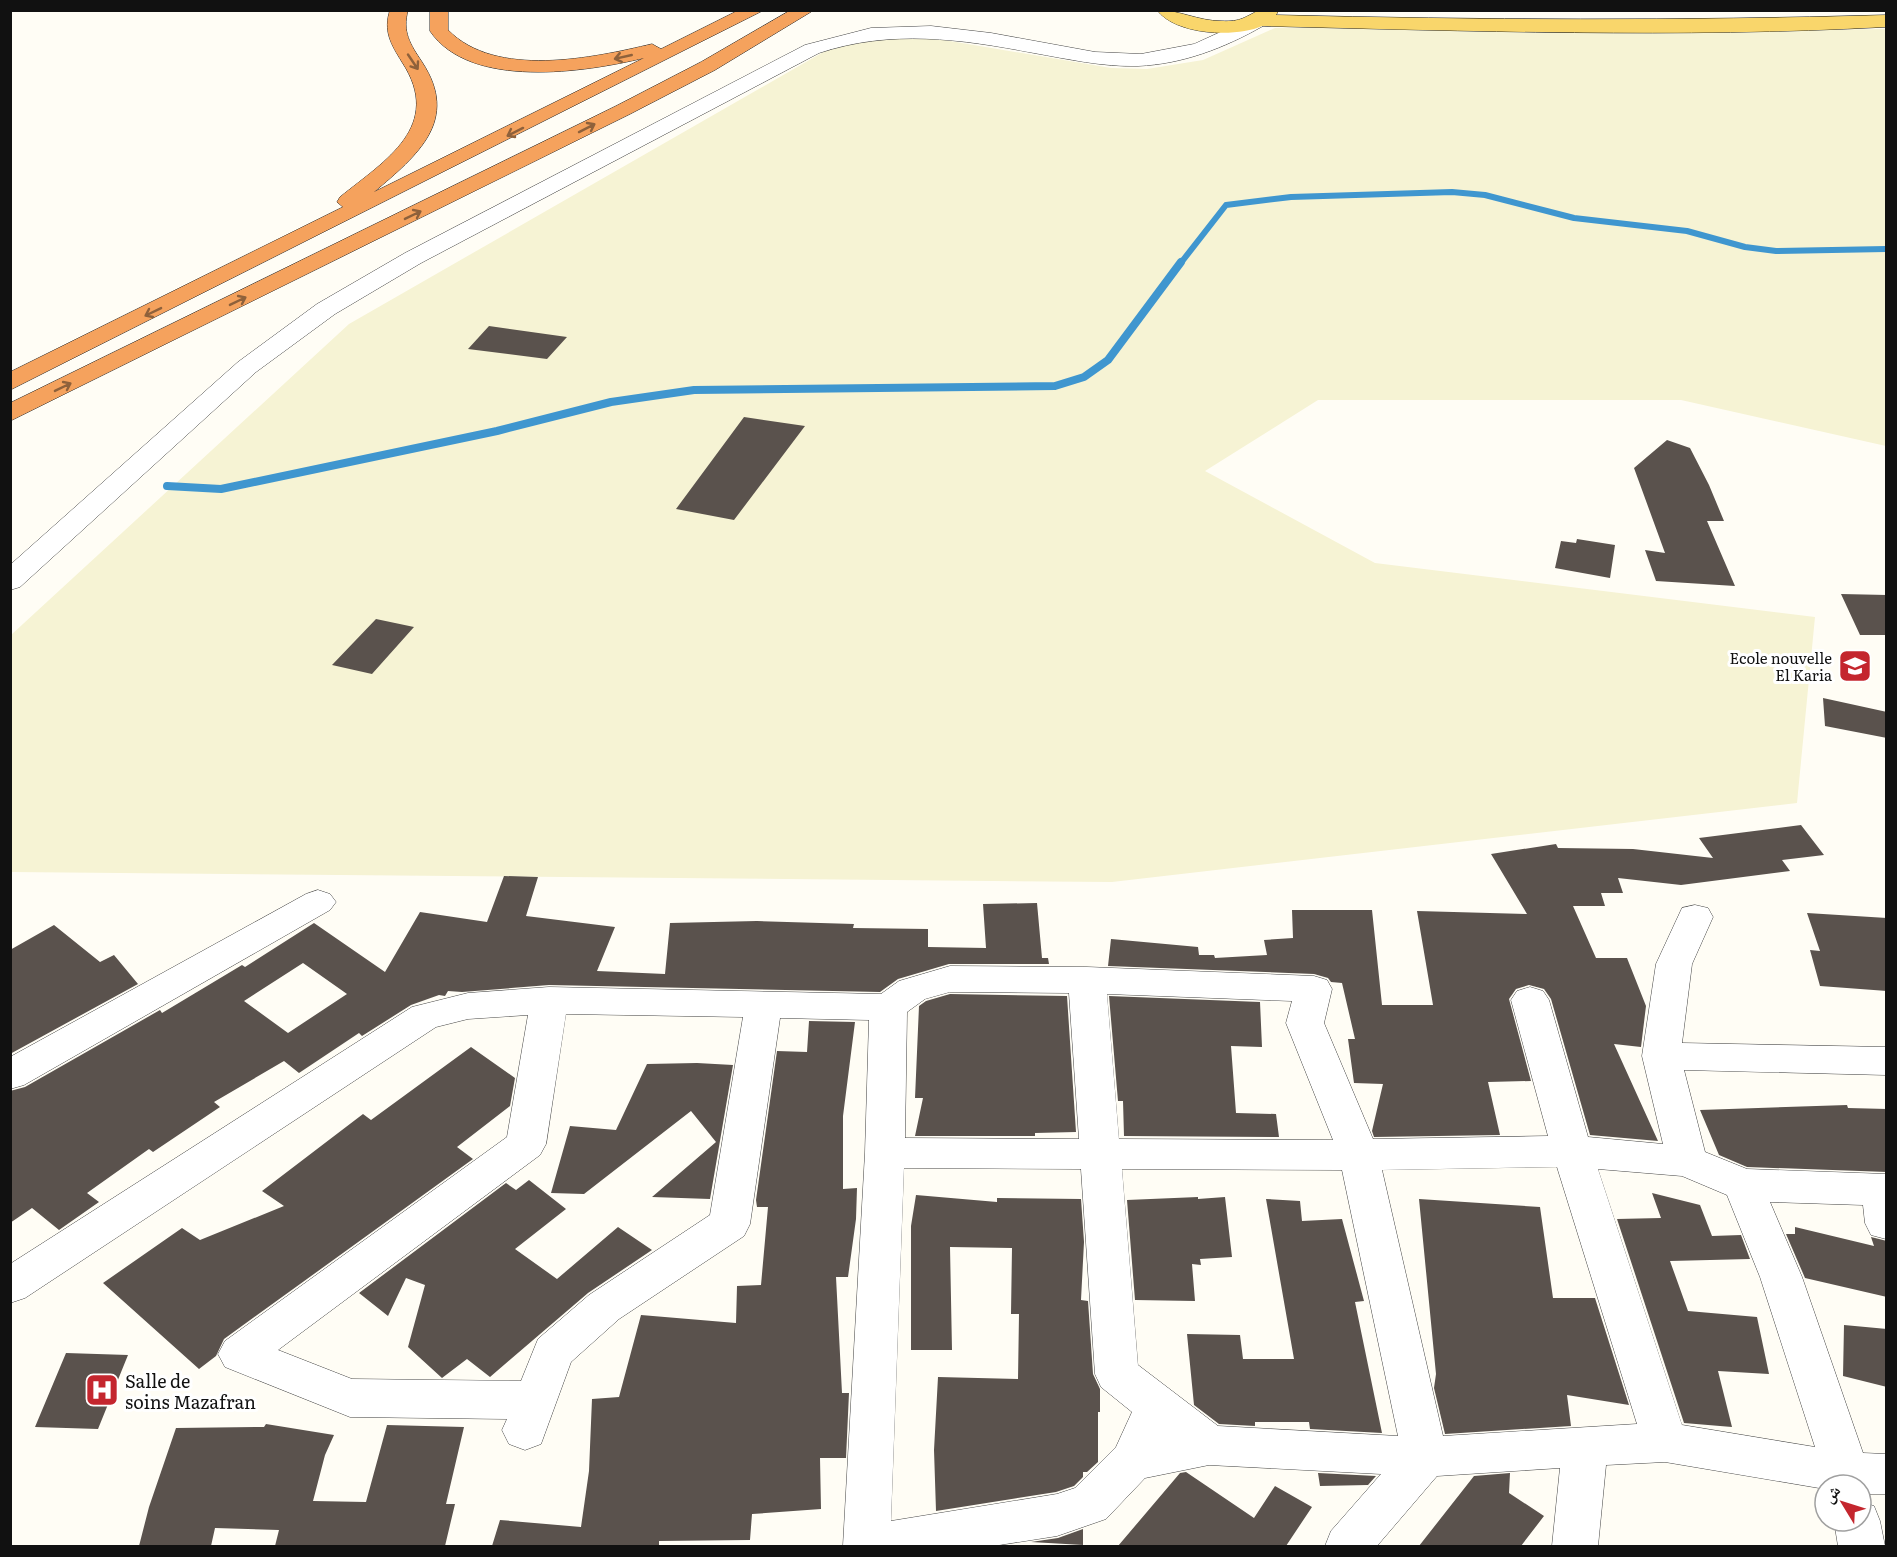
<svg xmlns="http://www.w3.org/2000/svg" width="1897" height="1557" font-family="Literata,'Noto Naskh Arabic',serif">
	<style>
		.farmland { fill: #f6f3d4 }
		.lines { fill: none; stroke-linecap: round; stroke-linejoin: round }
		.stream-far1 { stroke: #3f96cf; stroke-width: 6 }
		.stream { stroke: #3f96cf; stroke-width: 8 }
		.building { fill: #5a524d; fill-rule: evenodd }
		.minor-casing { stroke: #444; stroke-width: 1 }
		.major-casing { stroke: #222; stroke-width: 1 }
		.highway-casing { stroke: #222; stroke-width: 1 }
		.minor { fill: #fff; fill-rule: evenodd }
		.major { fill: #f9d66b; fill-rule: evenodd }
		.highway { fill: #f5a25d; fill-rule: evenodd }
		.oneway { stroke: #8e613b }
		.labels { text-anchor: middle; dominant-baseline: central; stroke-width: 6; stroke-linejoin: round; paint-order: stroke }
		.poi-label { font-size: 15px; fill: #111; stroke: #fff; text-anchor: end }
		.near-poi-label { font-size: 18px; fill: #111; stroke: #fff; text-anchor: start }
	</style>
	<rect width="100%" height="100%" fill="#fffdf5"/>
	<!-- farmland -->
	<path class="farmland" d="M 1304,27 L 1614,32 L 1886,29 L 1886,446 L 1681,400 L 1318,400 L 1205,471 L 1375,563 L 1815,617 L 1797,803 L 1112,882 L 11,872 L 11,635 L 349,324 L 825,51 L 871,39 L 938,39 L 1111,68 L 1147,69 L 1203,60 L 1275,28 Z"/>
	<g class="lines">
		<!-- stream-far1 -->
		<path class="stream-far1" d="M 1180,264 L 1226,205 L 1291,197 L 1452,192 L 1485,195 L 1574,218 L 1687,231 L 1745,247 L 1776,251 L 1886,249"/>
		<!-- stream -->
		<path class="stream" d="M 167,486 L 221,489 L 497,431 L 611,402 L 694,390 L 1055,386 L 1084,377 L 1108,360 L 1181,262"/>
	</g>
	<!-- building -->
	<path class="building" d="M 489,326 L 567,337 L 547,359 L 468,349 Z
		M 744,417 L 805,426 L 734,520 L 676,509 Z
		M 1667,440 L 1690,448 L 1709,485 L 1724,521 L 1707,521 L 1735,586 L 1656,581 L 1645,550 L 1665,553 L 1634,468 Z
		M 1577,539 L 1615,545 L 1610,578 L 1555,568 L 1561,541 L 1576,543 Z
		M 1841,594 L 1887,595 L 1887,635 L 1860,635 Z
		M 376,619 L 414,627 L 372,674 L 332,665 Z
		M 1823,698 L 1887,712 L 1887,738 L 1825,726 Z
		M 1801,825 L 1824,855 L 1782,860 L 1790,871 L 1681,885 L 1618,878 L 1623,893 L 1601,893 L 1605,906 L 1573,906 L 1596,958 L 1627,958 L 1646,1006 L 1641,1047 L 1614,1044 L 1658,1141 L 1590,1135 L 1551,999 L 1544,989 L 1529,985 L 1516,989 L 1509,999 L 1531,1081 L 1488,1082 L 1500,1135 L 1374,1137 L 1372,1131 L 1383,1084 L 1354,1083 L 1348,1039 L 1355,1039 L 1342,983 L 1331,982 L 1328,978 L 1314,974 L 1108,966 L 1111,939 L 1198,947 L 1199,955 L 1214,955 L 1215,958 L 1267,955 L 1264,940 L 1293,938 L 1292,910 L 1372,910 L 1382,1005 L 1433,1005 L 1417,911 L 1527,914 L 1491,854 L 1556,844 L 1558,848 L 1633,849 L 1713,858 L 1699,838 Z
		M 504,876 L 538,877 L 526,916 L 615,927 L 597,971 L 665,974 L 670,923 L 757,921 L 854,924 L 853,928 L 928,929 L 928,947 L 986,948 L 983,904 L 1037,903 L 1042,958 L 1048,958 L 1049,964 L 949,964 L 898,979 L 880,992 L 549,985 L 462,992 L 448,991 L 445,996 L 439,995 L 411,1005 L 362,1036 L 359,1033 L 299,1073 L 284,1061 L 214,1102 L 220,1107 L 153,1152 L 149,1149 L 87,1193 L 99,1202 L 59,1230 L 32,1208 L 10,1223 L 10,1091 L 25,1087 L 160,1010 L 162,1013 L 242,965 L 245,967 L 314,923 L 385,972 L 420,912 L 487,922 ZM 303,963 L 347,994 L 288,1033 L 244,1001 Z
		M 1807,913 L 1887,918 L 1887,991 L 1820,986 L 1810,950 L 1820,951 Z
		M 54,925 L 100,962 L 114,955 L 138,984 L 10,1054 L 10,950 Z
		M 950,994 L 1067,996 L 1076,1132 L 1035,1133 L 1035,1136 L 915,1136 L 923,1098 L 915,1098 L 919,1006 L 926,1001 Z
		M 1109,996 L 1260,1002 L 1262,1047 L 1231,1046 L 1236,1113 L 1276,1114 L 1279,1137 L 1124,1136 L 1123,1101 L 1118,1101 Z
		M 809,1021 L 855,1022 L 843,1116 L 843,1189 L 857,1188 L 856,1219 L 848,1277 L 836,1277 L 842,1393 L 849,1393 L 846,1458 L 820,1458 L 821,1509 L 752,1514 L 750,1540 L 659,1541 L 659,1546 L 492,1546 L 500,1520 L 581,1527 L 589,1471 L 592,1399 L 619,1397 L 641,1315 L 736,1323 L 737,1286 L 761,1285 L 768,1207 L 757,1207 L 756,1200 L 777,1051 L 807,1052 Z
		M 471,1047 L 515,1078 L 510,1106 L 457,1147 L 473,1159 L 224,1339 L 216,1356 L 199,1369 L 103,1283 L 182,1228 L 200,1240 L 284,1206 L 262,1191 L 363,1114 L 371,1120 Z
		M 697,1063 L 733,1065 L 710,1199 L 652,1197 L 716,1142 L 691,1111 L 584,1194 L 551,1193 L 570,1126 L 616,1130 L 647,1064 Z
		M 1847,1105 L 1848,1108 L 1887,1109 L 1887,1172 L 1747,1167 L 1719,1155 L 1700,1110 Z
		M 529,1180 L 566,1209 L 515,1249 L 557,1279 L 618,1227 L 652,1250 L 588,1293 L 490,1377 L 467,1359 L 442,1378 L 408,1347 L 425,1285 L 406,1278 L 388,1316 L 359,1293 L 506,1183 L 516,1190 Z
		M 1652,1193 L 1700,1205 L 1712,1236 L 1741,1235 L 1750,1259 L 1670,1261 L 1688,1311 L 1757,1317 L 1769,1374 L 1718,1371 L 1732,1427 L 1684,1423 L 1617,1219 L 1661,1218 Z
		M 916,1195 L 997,1202 L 997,1198 L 1081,1199 L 1084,1242 L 1081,1300 L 1088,1301 L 1093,1374 L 1100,1389 L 1100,1412 L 1098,1412 L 1098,1462 L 1087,1472 L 1083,1472 L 1083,1477 L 1074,1486 L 1056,1492 L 936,1511 L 934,1450 L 938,1377 L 1018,1379 L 1019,1314 L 1011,1314 L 1012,1248 L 950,1247 L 952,1350 L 911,1350 L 911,1226 Z
		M 1198,1197 L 1198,1199 L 1225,1197 L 1232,1257 L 1200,1259 L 1201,1265 L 1192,1264 L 1195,1301 L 1135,1300 L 1127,1200 Z
		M 1266,1199 L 1300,1201 L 1302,1221 L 1342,1219 L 1364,1301 L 1355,1302 L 1382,1433 L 1310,1429 L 1309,1422 L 1255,1422 L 1255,1426 L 1219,1424 L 1194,1405 L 1187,1334 L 1240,1335 L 1243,1359 L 1294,1359 Z
		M 1419,1199 L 1540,1207 L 1553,1298 L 1595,1298 L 1629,1405 L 1567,1395 L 1571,1426 L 1445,1434 L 1434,1388 L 1436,1374 Z
		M 1795,1227 L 1874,1246 L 1871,1237 L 1887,1241 L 1887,1297 L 1805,1278 L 1786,1234 L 1795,1234 Z
		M 1844,1325 L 1887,1329 L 1887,1387 L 1843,1376 Z
		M 66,1353 L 128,1355 L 98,1429 L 35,1427 Z
		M 266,1424 L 334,1435 L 325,1455 L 313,1501 L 366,1502 L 387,1425 L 464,1427 L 446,1504 L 455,1504 L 445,1546 L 275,1546 L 279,1530 L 215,1528 L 211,1546 L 139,1546 L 149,1507 L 176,1428 L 264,1427 Z
		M 1186,1472 L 1254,1518 L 1275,1486 L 1312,1507 L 1286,1546 L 1118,1546 L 1180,1473 Z
		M 1318,1473 L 1376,1476 L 1368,1485 L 1320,1486 Z
		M 1510,1473 L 1509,1493 L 1544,1516 L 1521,1546 L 1419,1546 L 1474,1476 Z
		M 1083,1529 L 1083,1545 L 1031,1542 L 1058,1538 Z"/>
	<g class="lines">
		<defs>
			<path id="minor" d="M 1256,16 L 1263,18 L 1265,22 L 1263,26 C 1224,48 1183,64 1138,66 C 1103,67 1068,59 1034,53 C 961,39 891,29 819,53 L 421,263 L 335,314 L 256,372 L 20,587 L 10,590 L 10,565 L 238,362 L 317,304 L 405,253 L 805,45 L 871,28 L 931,26 L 991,33 L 1095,52 L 1141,54 L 1194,44 Z
				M 318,890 L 330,894 L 336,902 L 330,910 L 24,1085 L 10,1089 L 10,1057 L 306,894 Z
				M 1695,905 L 1708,908 L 1713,917 L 1692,964 L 1682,1043 L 1886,1047 L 1886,1075 L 1684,1070 L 1705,1152 L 1747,1169 L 1886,1174 L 1886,1239 L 1871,1235 L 1865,1223 L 1863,1205 L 1770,1202 L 1802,1277 L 1863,1453 L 1886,1454 L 1886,1494 L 1870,1494 L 1867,1499 L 1861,1502 L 1874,1506 L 1880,1521 L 1885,1546 L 1838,1546 L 1834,1521 L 1861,1521 L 1861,1485 L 1825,1485 L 1825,1489 L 1665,1462 L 1606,1465 L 1598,1546 L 1552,1546 L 1560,1468 L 1437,1476 L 1377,1546 L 1325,1546 L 1331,1531 L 1381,1474 L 1209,1465 L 1145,1478 L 1106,1519 L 1057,1536 L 993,1546 L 843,1546 L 865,1153 L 869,1020 L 780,1018 L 750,1224 L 744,1236 L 619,1319 L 571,1362 L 541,1444 L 525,1450 L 509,1444 L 502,1430 L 507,1419 L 350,1417 L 225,1367 L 218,1354 L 225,1341 L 507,1137 L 528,1015 L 468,1019 L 436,1027 L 25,1298 L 10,1303 L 10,1264 L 412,1007 L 468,993 L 549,987 L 881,994 L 899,981 L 950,966 L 1087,967 L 1314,976 L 1327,980 L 1332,989 L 1324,1023 L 1373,1139 L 1548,1136 L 1511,1000 L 1517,991 L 1530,987 L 1543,991 L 1549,1000 L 1588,1137 L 1663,1144 L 1642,1056 L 1656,964 L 1682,908 ZM 950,992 L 1069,993 L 1079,1139 L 905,1138 L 907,1012 L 925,999 ZM 1107,994 L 1292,1001 L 1286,1023 L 1333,1140 L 1119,1139 ZM 566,1014 L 743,1017 L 710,1215 L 589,1295 L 538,1339 L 521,1381 L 352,1379 L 278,1350 L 540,1155 L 546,1144 ZM 1557,1167 L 1637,1424 L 1443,1436 L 1382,1170 ZM 904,1168 L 1081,1169 L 1095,1374 L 1101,1387 L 1132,1412 L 1116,1447 L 1075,1488 L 1057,1494 L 891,1521 ZM 1122,1169 L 1342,1170 L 1398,1436 L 1218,1426 L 1138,1365 ZM 1598,1169 L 1682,1176 L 1727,1195 L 1760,1277 L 1815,1447 L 1682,1425 Z"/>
			<path id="major" d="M 1157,10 C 1180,10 1198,21 1221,21 C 1242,22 1244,17 1260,10 C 1265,9 1274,10 1279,10 L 1276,15 C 1479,20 1682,21 1886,15 L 1886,27 C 1679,38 1470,31 1262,26 C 1236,38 1175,35 1157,10 Z"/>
			<path id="highway" d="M 390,10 L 408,10 C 402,32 410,44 422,62 C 460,120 418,155 374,192 L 644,58 C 586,72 470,90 430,31 L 430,10 L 448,10 L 448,30 C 496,79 593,58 652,44 L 661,49 L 739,10 L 764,10 L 10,390 L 10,372 L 343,207 L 337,202 L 340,197 C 386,160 444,126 402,62 C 391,44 383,31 390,10 Z
				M 791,10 L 814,10 L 715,70 L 630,114 L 10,421 L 10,403 L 616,106 L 701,62 Z"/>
		</defs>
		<!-- minor casing -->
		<use href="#minor" class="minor-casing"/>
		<!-- major casing -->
		<use href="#major" class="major-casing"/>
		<!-- highway casing -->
		<use href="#highway" class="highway-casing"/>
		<!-- minor -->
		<use href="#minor" class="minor"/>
		<!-- major -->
		<use href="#major" class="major"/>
		<!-- highway -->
		<use href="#highway" class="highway"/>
	</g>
	<!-- one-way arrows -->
	<defs><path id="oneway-shaft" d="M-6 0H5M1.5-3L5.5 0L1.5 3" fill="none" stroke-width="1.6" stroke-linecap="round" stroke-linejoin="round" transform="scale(1.5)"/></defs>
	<g class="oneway">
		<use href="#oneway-shaft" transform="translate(623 57) rotate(167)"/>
		<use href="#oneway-shaft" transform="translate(413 62) rotate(56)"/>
		<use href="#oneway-shaft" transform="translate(587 128) rotate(-27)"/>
		<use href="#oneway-shaft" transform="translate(515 132) rotate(153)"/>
		<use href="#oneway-shaft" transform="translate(413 215) rotate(-26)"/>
		<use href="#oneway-shaft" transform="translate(238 301) rotate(-26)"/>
		<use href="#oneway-shaft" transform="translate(153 312) rotate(154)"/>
		<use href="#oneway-shaft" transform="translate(63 387) rotate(-26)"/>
	</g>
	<!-- icons -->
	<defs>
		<symbol id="school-square" viewBox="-11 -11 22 22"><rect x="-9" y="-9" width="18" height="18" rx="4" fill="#c4262e" stroke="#fff"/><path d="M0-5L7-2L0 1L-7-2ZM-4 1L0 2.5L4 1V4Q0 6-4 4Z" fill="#fff"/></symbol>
		<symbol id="hospital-square" viewBox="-11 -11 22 22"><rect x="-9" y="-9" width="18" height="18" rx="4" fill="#c4262e" stroke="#fff"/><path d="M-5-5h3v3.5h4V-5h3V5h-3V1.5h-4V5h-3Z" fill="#fff"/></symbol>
	</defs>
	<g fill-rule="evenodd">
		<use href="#school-square" x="1836" y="647" width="38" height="38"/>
		<use href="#hospital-square" x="83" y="1371" width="38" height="38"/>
	</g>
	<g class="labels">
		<!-- poi labels -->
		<g class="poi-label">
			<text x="1832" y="657">Ecole nouvelle<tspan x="1832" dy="17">El Karia</tspan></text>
		</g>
		<!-- near-poi labels -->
		<g class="near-poi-label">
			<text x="125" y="1380">Salle de<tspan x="125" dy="21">soins Mazafran</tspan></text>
		</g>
	</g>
	<!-- border -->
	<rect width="1897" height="1557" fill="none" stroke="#111111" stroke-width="24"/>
	<!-- north arrow -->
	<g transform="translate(1843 1503) rotate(308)"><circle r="28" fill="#ffffff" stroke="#a0a0a0" stroke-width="1.5"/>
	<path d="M0-4.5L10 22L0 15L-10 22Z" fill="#c4262e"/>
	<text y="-9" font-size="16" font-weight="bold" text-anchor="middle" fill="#111111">ش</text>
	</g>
</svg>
